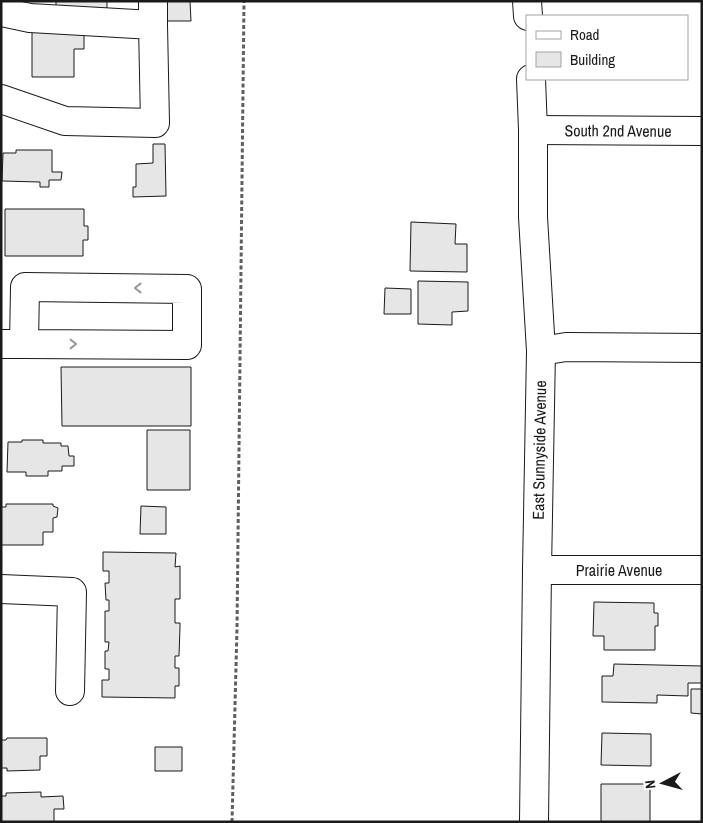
<svg xmlns="http://www.w3.org/2000/svg" width="703" height="823" font-family="'Archivo Narrow',sans-serif">
	<style>
		.building { fill: #e6e6e6; stroke: #1a1a1a }
		.lines { fill: none; stroke-linecap: round; stroke-linejoin: round }
		.minor-casing { stroke: #1a1a1a; stroke-width: 30 }
		.path { stroke: #5f5f5f; stroke-width: 3; stroke-dasharray: 4 2.5; stroke-linecap: butt }
		.minor { stroke: #fff; stroke-width: 28 }
		.oneway { stroke: #989898 }
		.labels { text-anchor: middle; dominant-baseline: central; stroke-width: 4; stroke-linejoin: round; paint-order: stroke }
		.street-label { font-size: 16px; fill: #1a1a1a; stroke: #fff }
	</style>
	<rect width="100%" height="100%" fill="#fff"/>
	<!-- building -->
	<path class="building" d="M 56,1 L 107,1 L 107,16 L 56,16 Z
		M 163,1 L 190,1 L 191,21 L 163,21 Z
		M 74,31 L 84,32 L 84,49 L 74,49 L 74,77 L 32,77 L 32,32 Z
		M 153,144 L 165,144 L 166,196 L 133,197 L 133,187 L 136,187 L 136,164 L 153,163 Z
		M 16,150 L 52,150 L 52,172 L 62,172 L 61,180 L 49,180 L 49,187 L 40,187 L 40,182 L 2,181 L 3,153 L 16,153 Z
		M 5,209 L 84,209 L 84,226 L 88,226 L 88,240 L 83,240 L 83,256 L 5,256 Z
		M 411,222 L 456,224 L 455,244 L 467,244 L 467,272 L 410,271 Z
		M 418,281 L 468,282 L 468,311 L 452,312 L 452,325 L 418,324 Z
		M 385,288 L 411,289 L 411,314 L 384,314 Z
		M 61,367 L 191,367 L 191,426 L 62,426 Z
		M 147,430 L 190,430 L 190,490 L 147,490 Z
		M 22,440 L 43,440 L 43,443 L 61,443 L 61,446 L 68,446 L 69,456 L 74,456 L 74,466 L 62,466 L 62,471 L 48,471 L 48,476 L 26,476 L 26,472 L 7,472 L 8,442 L 22,442 Z
		M 6,504 L 53,504 L 53,506 L 58,508 L 57,517 L 53,518 L 53,532 L 43,532 L 43,545 L 1,545 L 1,507 L 6,507 Z
		M 141,506 L 166,507 L 166,534 L 140,534 Z
		M 103,552 L 176,553 L 175,567 L 180,566 L 180,599 L 175,599 L 175,623 L 180,623 L 180,627 L 179,656 L 175,656 L 175,668 L 179,668 L 179,686 L 175,686 L 175,698 L 102,697 L 102,680 L 109,680 L 109,669 L 105,669 L 105,651 L 108,651 L 109,642 L 105,642 L 105,611 L 109,611 L 109,600 L 106,600 L 105,583 L 109,583 L 109,571 L 103,571 Z
		M 594,602 L 654,603 L 654,613 L 658,613 L 658,626 L 655,626 L 655,650 L 604,650 L 604,636 L 593,636 Z
		M 614,664 L 702,666 L 702,683 L 688,683 L 688,696 L 657,695 L 657,703 L 602,702 L 602,676 L 613,676 Z
		M 691,689 L 702,689 L 702,714 L 691,713 Z
		M 602,733 L 651,734 L 651,766 L 601,765 Z
		M 7,738 L 47,738 L 47,756 L 40,756 L 40,770 L 7,771 L 7,768 L 1,768 L 1,740 L 6,740 Z
		M 155,747 L 182,747 L 182,771 L 155,771 Z
		M 601,784 L 650,784 L 650,822 L 601,822 Z
		M 41,792 L 41,797 L 63,796 L 64,809 L 54,809 L 54,822 L 1,822 L 1,796 L 6,796 L 6,793 Z"/>
	<g class="lines">
		<defs>
			<g id="minor">
				<path d="M 527,1 L 528,16"/>
				<path d="M 1,12 L 30,18 L 153,25 L 155,123 L 65,121 L 1,99"/>
				<path d="M 153,25 L 153,1"/>
				<path d="M 531,79 L 533,130 L 533,217 L 541,351 L 537,570 L 534,822"/>
				<path id="s1" d="M 533,130 L 702,131"/>
				<path d="M 1,344 L 24,344 L 187,345 L 187,289 L 25,287 L 24,344"/>
				<path d="M 541,351 L 566,347 L 702,348"/>
				<path id="s2" d="M 537,570 L 702,570"/>
				<path d="M 1,589 L 72,592 L 70,691"/>
			</g>
		</defs>
		<!-- minor casing -->
		<use href="#minor" class="minor-casing"/>
		<!-- path -->
		<path class="path" d="M 232,822 L 237,628 L 244,1"/>
		<!-- minor -->
		<use href="#minor" class="minor"/>
	</g>
	<!-- one-way arrows -->
	<defs><path id="oneway-chevron" d="M-2-3.5L2.5 0L-2 3.5" fill="none" stroke-width="1.6" stroke-linecap="round" stroke-linejoin="round" transform="scale(1.25)"/></defs>
	<g class="oneway">
		<use href="#oneway-chevron" transform="translate(138 288) rotate(-180)"/>
		<use href="#oneway-chevron" transform="translate(73 344)"/>
	</g>
	<g class="labels">
		<!-- street labels -->
		<g class="street-label">
			<text stroke="none"><textPath href="#s1" startOffset="85">South 2nd Avenue</textPath></text>
			<text transform="translate(539 450) rotate(-89)">East Sunnyside Avenue</text>
			<text stroke="none"><textPath href="#s2" startOffset="82">Prairie Avenue</textPath></text>
		</g>
	</g>
	<!-- border -->
	<rect width="703" height="823" fill="none" stroke="#1a1a1a" stroke-width="5"/>
	<!-- legend -->
	<rect x="526" y="15" width="162" height="65" fill="#ffffff" stroke="#a3a3a3"/>
	<rect x="536" y="31" width="25" height="8" fill="#ffffff" stroke="#a3a3a3"/>
	<text x="570" y="40" font-size="15" fill="#1a1a1a">Road</text>
	<rect x="536" y="52" width="25" height="15" fill="#e6e6e6" stroke="#a3a3a3"/>
	<text x="570" y="65" font-size="15" fill="#1a1a1a">Building</text>
	<!-- north arrow -->
	<g transform="translate(663 783) rotate(264)" stroke="#ffffff" stroke-width="4" paint-order="stroke">
	<path d="M0-4L9 19L0 12L-9 19Z" fill="#1a1a1a"/>
	<text y="-8" font-size="14" font-weight="bold" text-anchor="middle" fill="#1a1a1a">N</text>
	</g>
</svg>
